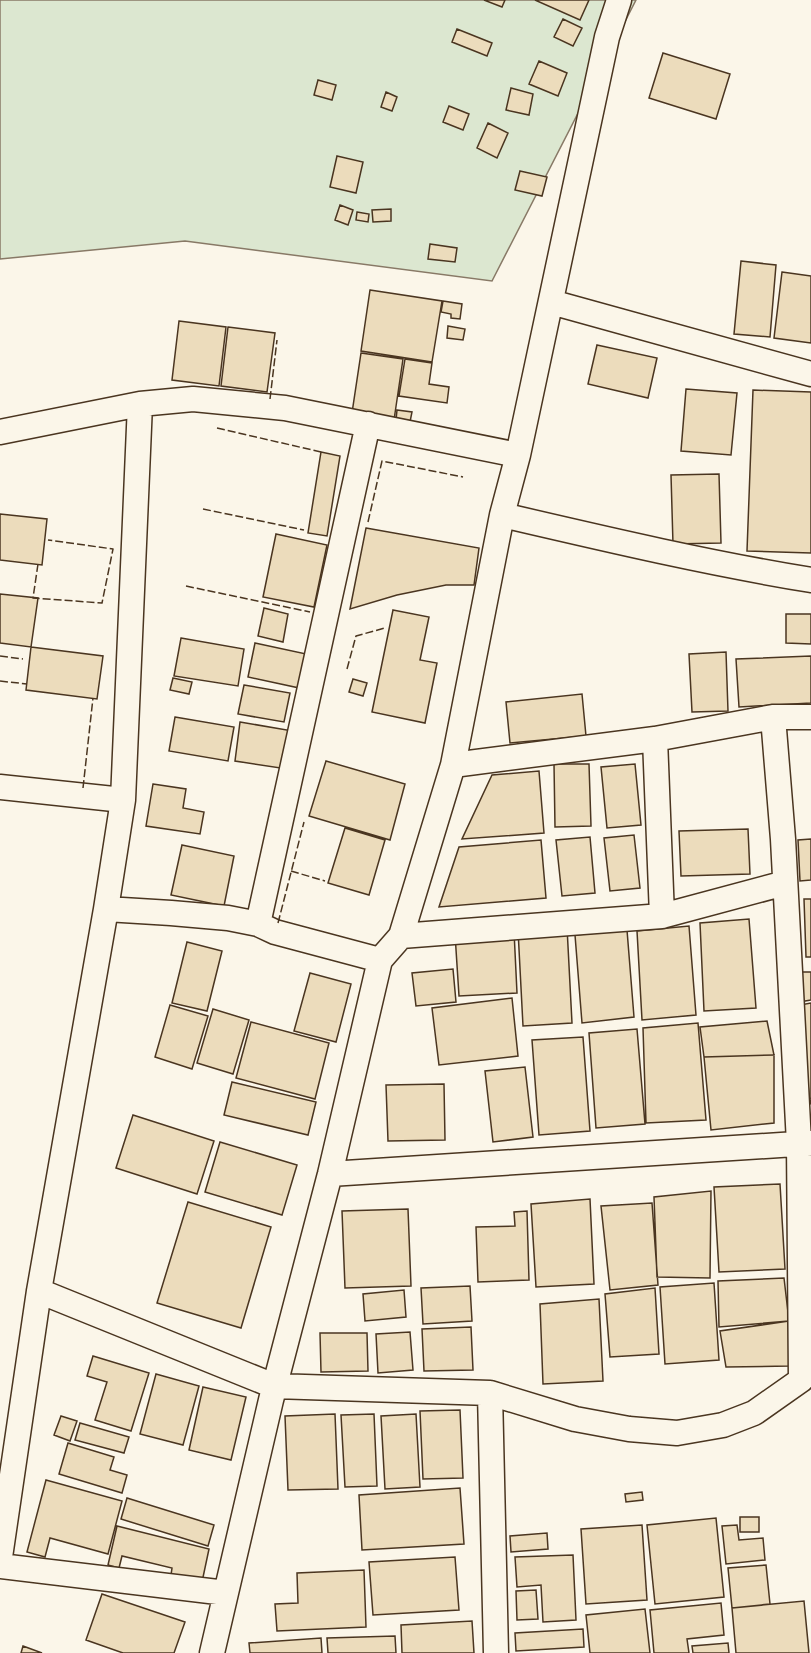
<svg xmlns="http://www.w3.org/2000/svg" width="811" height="1653" font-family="Barlow,sans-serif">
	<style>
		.green { fill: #dce7d0; stroke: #887966; stroke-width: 1.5 }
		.building { fill: #ecdcbc; stroke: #4a3520; stroke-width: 1.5 }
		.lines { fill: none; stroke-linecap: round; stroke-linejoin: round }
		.street-casing { stroke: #4a3520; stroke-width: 27 }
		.street { stroke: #fbf6e9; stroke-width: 24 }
		.fence { stroke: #4a3520; stroke-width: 1.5; stroke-dasharray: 8 3; stroke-linecap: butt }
	</style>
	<rect width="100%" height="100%" fill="#fbf6e9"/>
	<!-- green -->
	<path class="green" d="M 0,0 L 636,0 L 492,281 L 185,241 L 0,259 Z"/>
	<!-- building -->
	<path class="building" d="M 484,0 L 505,0 L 502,7 Z
		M 535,0 L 589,0 L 580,20 Z
		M 563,19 L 582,28 L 573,46 L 554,37 Z
		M 457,29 L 492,43 L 487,56 L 452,42 Z
		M 663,53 L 730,74 L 716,119 L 649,98 Z
		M 539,61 L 567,73 L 558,96 L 529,84 Z
		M 318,80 L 336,85 L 332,100 L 314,95 Z
		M 511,88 L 533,94 L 529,115 L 506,110 Z
		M 386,92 L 397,97 L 392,111 L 381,107 Z
		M 449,106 L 469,114 L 463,130 L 443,122 Z
		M 488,123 L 508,133 L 497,158 L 477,148 Z
		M 337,156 L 363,162 L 356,193 L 330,187 Z
		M 520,171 L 547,177 L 542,196 L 515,190 Z
		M 340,205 L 353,210 L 348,225 L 335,220 Z
		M 391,209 L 391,221 L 373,222 L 372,210 Z
		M 357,212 L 369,214 L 368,222 L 356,220 Z
		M 430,244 L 457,248 L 455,262 L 428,259 Z
		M 741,261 L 776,265 L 770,337 L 734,334 Z
		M 782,272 L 811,276 L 811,343 L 774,338 Z
		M 370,290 L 442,301 L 432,362 L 361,351 Z
		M 443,301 L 462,304 L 460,319 L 451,318 L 451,314 L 441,312 Z
		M 179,321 L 226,327 L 219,386 L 172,380 Z
		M 448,326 L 465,329 L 463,340 L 447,338 Z
		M 228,327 L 275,333 L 267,392 L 221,386 Z
		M 597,345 L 657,358 L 648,398 L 588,384 Z
		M 361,353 L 403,359 L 394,420 L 352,413 Z
		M 405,359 L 432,363 L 429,384 L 449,387 L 447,403 L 399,396 Z
		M 686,389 L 737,393 L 731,455 L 681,451 Z
		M 753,390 L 811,392 L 811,553 L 747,551 Z
		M 397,410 L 412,412 L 410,422 L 396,420 Z
		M 321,452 L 340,456 L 327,536 L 308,533 Z
		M 719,474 L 721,543 L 673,544 L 671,475 Z
		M 0,514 L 47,519 L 42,565 L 0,560 Z
		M 366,528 L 479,548 L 474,585 L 446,585 L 397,595 L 350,609 Z
		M 276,534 L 327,545 L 314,607 L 263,597 Z
		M 0,594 L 38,598 L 31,647 L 0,643 Z
		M 264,608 L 288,614 L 283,642 L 258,636 Z
		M 393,610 L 429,617 L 420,660 L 437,663 L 425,723 L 372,712 Z
		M 786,614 L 811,614 L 811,644 L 786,643 Z
		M 181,638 L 244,649 L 238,686 L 174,676 Z
		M 255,643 L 311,655 L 304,689 L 248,677 Z
		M 31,647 L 103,656 L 97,699 L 26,690 Z
		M 726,652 L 728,711 L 692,712 L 689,654 Z
		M 811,656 L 811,703 L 739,707 L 736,659 Z
		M 173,678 L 192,682 L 189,694 L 170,690 Z
		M 353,679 L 367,683 L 363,696 L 349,692 Z
		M 244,685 L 290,693 L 284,722 L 238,714 Z
		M 582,694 L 586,736 L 510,743 L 506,702 Z
		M 175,717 L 234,727 L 228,761 L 169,751 Z
		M 240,722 L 293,731 L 287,769 L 235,761 Z
		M 326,761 L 405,784 L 390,840 L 309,816 Z
		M 554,764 L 589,764 L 591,826 L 555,827 Z
		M 635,764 L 641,825 L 607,828 L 601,767 Z
		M 539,771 L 544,833 L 462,839 L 492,775 Z
		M 153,784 L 186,789 L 183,808 L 204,812 L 200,834 L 146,826 Z
		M 345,828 L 385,840 L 369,895 L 328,883 Z
		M 748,829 L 750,874 L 681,876 L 679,831 Z
		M 634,835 L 640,888 L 610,891 L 604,838 Z
		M 590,837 L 595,893 L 562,896 L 556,840 Z
		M 811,839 L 811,880 L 800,881 L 798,840 Z
		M 541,840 L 546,898 L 439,907 L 459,847 Z
		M 182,845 L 234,856 L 224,906 L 171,895 Z
		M 804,899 L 811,899 L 811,957 L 806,957 Z
		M 749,919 L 756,1008 L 704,1011 L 700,923 Z
		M 689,926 L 696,1015 L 642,1020 L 637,931 Z
		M 567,927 L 572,1023 L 523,1026 L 518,930 Z
		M 627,930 L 634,1017 L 582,1023 L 575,935 Z
		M 514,931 L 517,993 L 459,996 L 455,934 Z
		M 187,942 L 222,951 L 207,1011 L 172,1003 Z
		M 453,969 L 456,1002 L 416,1006 L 412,973 Z
		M 801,972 L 811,972 L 811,1000 L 799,1002 Z
		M 310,973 L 351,984 L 336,1042 L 294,1031 Z
		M 512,998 L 518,1056 L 439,1065 L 432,1008 Z
		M 811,1003 L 811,1103 L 810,1104 L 800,1005 Z
		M 170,1005 L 208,1016 L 192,1069 L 155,1057 Z
		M 213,1009 L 249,1020 L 233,1074 L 197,1063 Z
		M 767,1021 L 774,1055 L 704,1057 L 700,1027 Z
		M 251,1022 L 329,1043 L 315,1099 L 236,1078 Z
		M 698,1023 L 706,1120 L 646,1123 L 643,1028 Z
		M 637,1029 L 645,1124 L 596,1128 L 589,1033 Z
		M 583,1037 L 590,1131 L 539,1135 L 532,1040 Z
		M 774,1055 L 774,1123 L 711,1130 L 704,1057 Z
		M 525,1067 L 533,1137 L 493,1142 L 485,1071 Z
		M 232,1082 L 316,1102 L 308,1135 L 224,1115 Z
		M 444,1084 L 445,1140 L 388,1141 L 386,1085 Z
		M 133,1115 L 214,1141 L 197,1194 L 116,1168 Z
		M 220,1142 L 297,1165 L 282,1215 L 205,1192 Z
		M 780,1184 L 785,1269 L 719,1272 L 714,1187 Z
		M 711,1191 L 710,1278 L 657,1277 L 654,1197 Z
		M 590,1199 L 594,1284 L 536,1287 L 531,1204 Z
		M 188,1202 L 271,1227 L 241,1328 L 157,1303 Z
		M 652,1203 L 658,1285 L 610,1290 L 601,1206 Z
		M 408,1209 L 411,1286 L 345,1288 L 342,1211 Z
		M 527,1211 L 529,1280 L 478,1282 L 476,1227 L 515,1226 L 514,1212 Z
		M 784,1278 L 789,1321 L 719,1327 L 718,1281 Z
		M 714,1283 L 719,1360 L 665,1364 L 660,1287 Z
		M 470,1286 L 472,1321 L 423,1324 L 421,1288 Z
		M 655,1288 L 659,1354 L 610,1357 L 605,1294 Z
		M 404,1290 L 406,1317 L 365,1321 L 363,1294 Z
		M 599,1299 L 603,1381 L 543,1384 L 540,1304 Z
		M 789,1321 L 789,1366 L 726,1367 L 720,1331 Z
		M 471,1327 L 473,1370 L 424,1371 L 422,1329 Z
		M 410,1332 L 413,1370 L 378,1373 L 376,1334 Z
		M 320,1333 L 367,1333 L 368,1371 L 321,1372 Z
		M 93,1356 L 149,1373 L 131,1431 L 95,1420 L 107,1382 L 87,1376 Z
		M 156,1374 L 199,1386 L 183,1445 L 140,1434 Z
		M 203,1387 L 246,1397 L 231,1460 L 189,1450 Z
		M 460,1410 L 463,1478 L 423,1479 L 420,1411 Z
		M 335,1414 L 338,1489 L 288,1490 L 285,1416 Z
		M 374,1414 L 377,1486 L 345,1487 L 341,1415 Z
		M 416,1414 L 420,1487 L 385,1489 L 381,1416 Z
		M 61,1416 L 77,1421 L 70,1441 L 54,1435 Z
		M 80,1423 L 129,1437 L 124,1453 L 75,1440 Z
		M 68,1443 L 114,1457 L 110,1470 L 127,1475 L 122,1493 L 59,1474 Z
		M 46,1480 L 122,1501 L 108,1554 L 50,1538 L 45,1557 L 27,1552 Z
		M 460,1488 L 464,1544 L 362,1550 L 359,1495 Z
		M 642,1492 L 643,1500 L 626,1502 L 625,1494 Z
		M 127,1498 L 214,1525 L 208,1546 L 121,1519 Z
		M 740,1517 L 759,1517 L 759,1532 L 740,1532 Z
		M 716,1518 L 724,1597 L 655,1604 L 647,1525 Z
		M 642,1525 L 647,1600 L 586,1604 L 581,1529 Z
		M 737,1525 L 739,1540 L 763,1538 L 765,1560 L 726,1564 L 722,1526 Z
		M 117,1526 L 209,1549 L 202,1582 L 171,1575 L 172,1568 L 122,1556 L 119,1568 L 108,1565 Z
		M 547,1533 L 548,1549 L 511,1552 L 510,1536 Z
		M 573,1555 L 576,1620 L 543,1622 L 541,1585 L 517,1587 L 515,1557 Z
		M 455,1557 L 459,1610 L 373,1615 L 369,1562 Z
		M 766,1565 L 770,1604 L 732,1608 L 728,1568 Z
		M 364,1570 L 366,1627 L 277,1631 L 275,1604 L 298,1603 L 297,1573 Z
		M 536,1590 L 538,1619 L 517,1620 L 516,1591 Z
		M 102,1594 L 185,1622 L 174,1653 L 123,1653 L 86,1640 Z
		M 804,1601 L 809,1653 L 736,1653 L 732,1608 Z
		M 721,1603 L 724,1635 L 687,1639 L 689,1653 L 654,1653 L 650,1610 Z
		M 645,1609 L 650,1653 L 590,1653 L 586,1615 Z
		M 472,1621 L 474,1653 L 402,1653 L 401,1625 Z
		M 583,1629 L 584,1647 L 516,1651 L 515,1633 Z
		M 395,1636 L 396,1653 L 328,1653 L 327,1638 Z
		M 321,1638 L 322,1653 L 250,1653 L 249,1643 Z
		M 728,1643 L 729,1653 L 693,1653 L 692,1646 Z
		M 23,1646 L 42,1653 L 21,1653 Z"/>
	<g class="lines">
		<defs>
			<path id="street" d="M 551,302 L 811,374
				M 0,432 L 140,404 L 193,399 L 285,408 L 518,455
				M 502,515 C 605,539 707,563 811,580
				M 655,739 L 662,916
				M 453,765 L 655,739 L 773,717 L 811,717
				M 0,787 L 123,800
				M 106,909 L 171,913 L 228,918 L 258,924 L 275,932 L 380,960
				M 258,924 L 368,424
				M 401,936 L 662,916 L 785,883
				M 330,1174 L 811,1143
				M 39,1291 L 274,1386 L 490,1393 L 575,1419 L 629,1429 L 677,1433 L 723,1425 L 754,1413 L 801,1380 L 799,1143 L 783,839 L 773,717
				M 490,1393 L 496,1653
				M 0,1557 L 39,1291 L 106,909 L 123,800 L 140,404
				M 0,1566 L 226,1593
				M 212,1653 L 271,1400 L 330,1174 L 380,960 L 401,936 L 453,765 L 502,515 L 518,455 L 607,37 L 619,0"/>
		</defs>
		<!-- street casing -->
		<use href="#street" class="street-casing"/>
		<!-- street -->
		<use href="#street" class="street"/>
		<!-- fence -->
		<path class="fence" d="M 270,399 L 277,340
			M 217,428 L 321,452
			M 203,509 L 304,530
			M 368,522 L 382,461 L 463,477
			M 38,564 L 33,598 L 102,603 L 113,549 L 48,540
			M 186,586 L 310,612
			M 0,656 L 23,659
			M 347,669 L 356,636 L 385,628
			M 0,681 L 27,684
			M 83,788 L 93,698
			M 291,871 L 325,881
			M 278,923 L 304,822"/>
	</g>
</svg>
